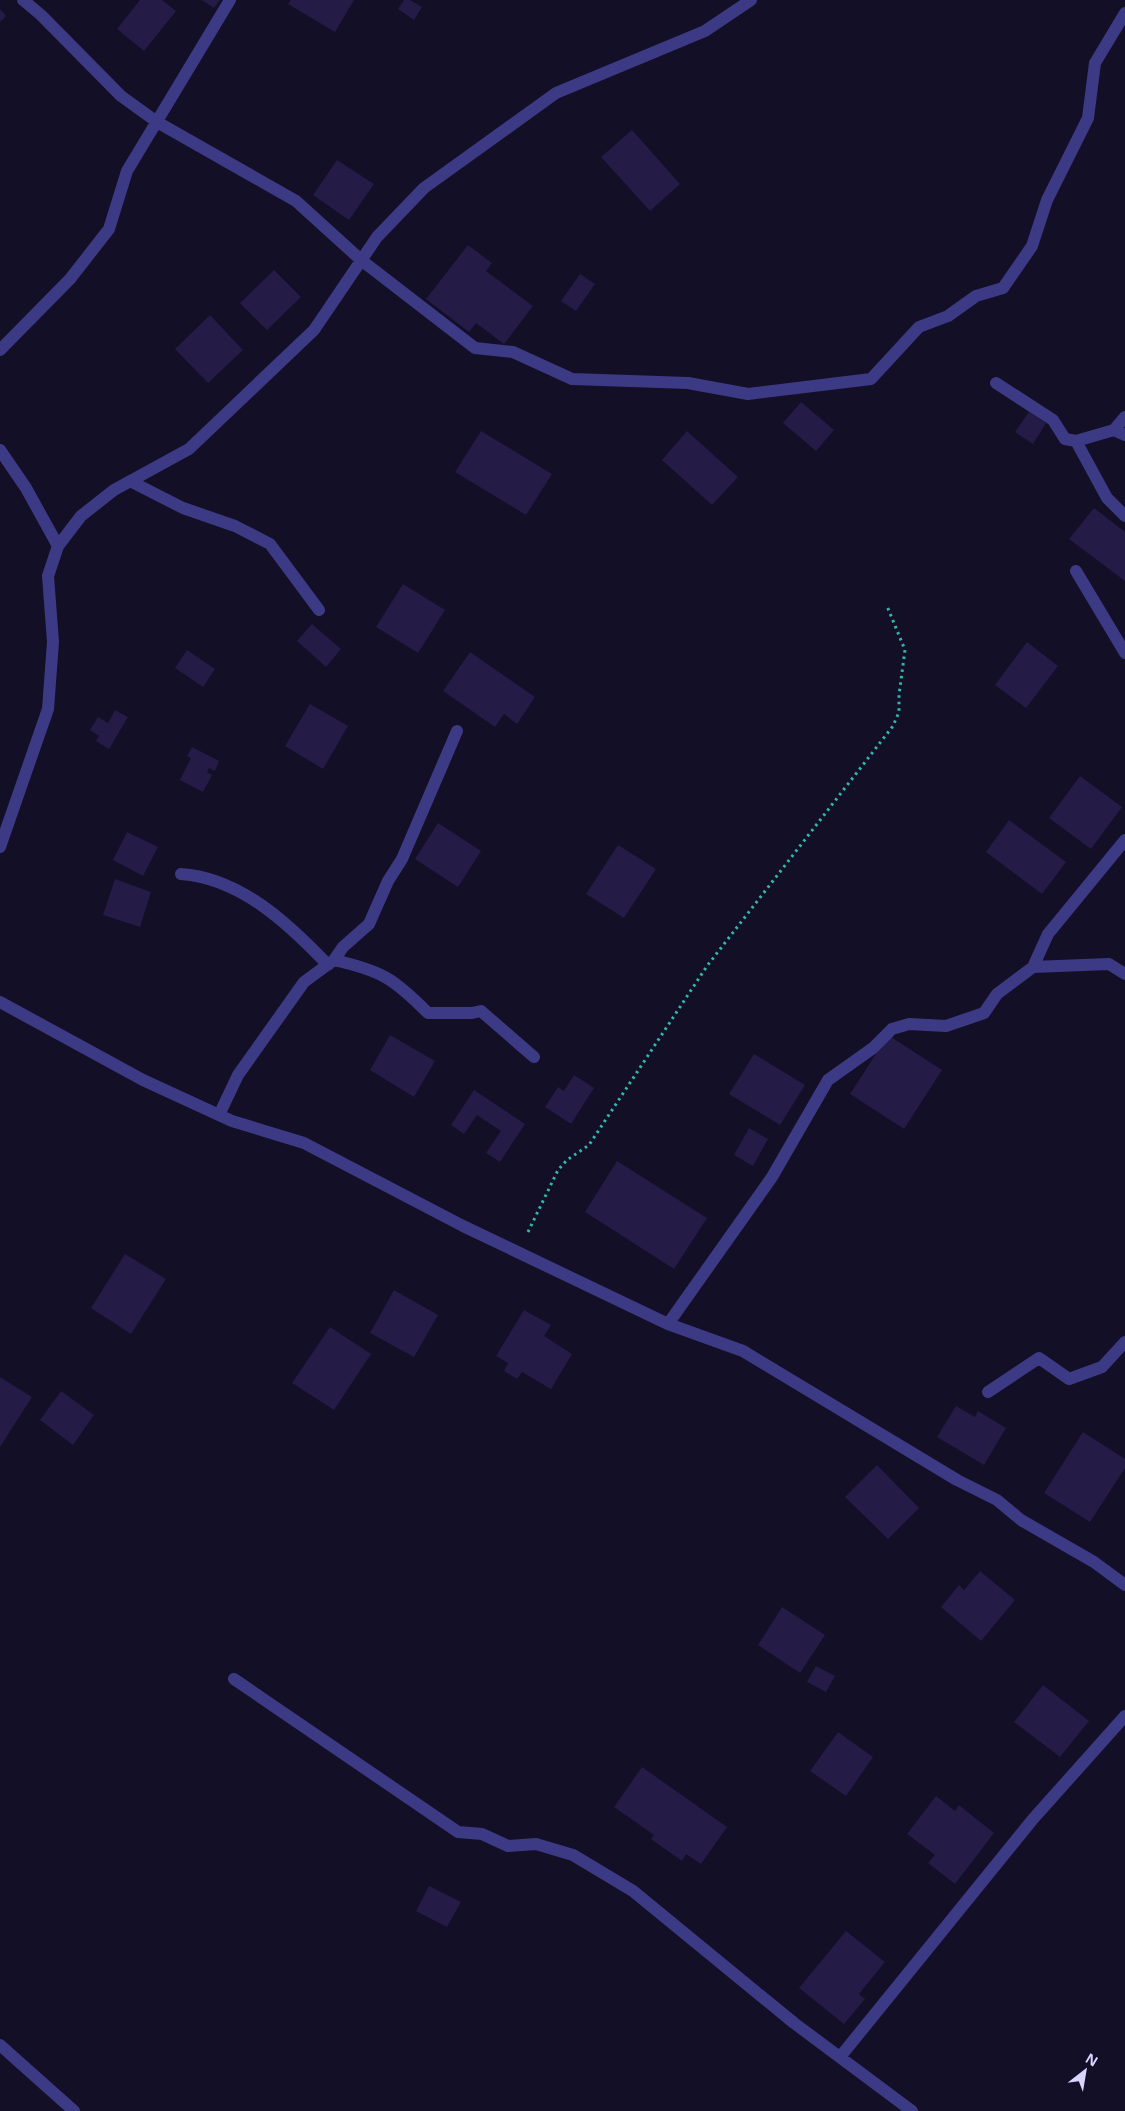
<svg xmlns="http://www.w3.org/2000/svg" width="1125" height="2111" font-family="'Open Sans',sans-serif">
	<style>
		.building { fill: #241b47 }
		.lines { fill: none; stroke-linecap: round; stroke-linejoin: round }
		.path { stroke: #2fb8b0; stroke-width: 3; stroke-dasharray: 2.5 4; stroke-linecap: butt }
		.street { stroke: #3d3a85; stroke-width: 12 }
	</style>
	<rect width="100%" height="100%" fill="#130f26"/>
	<!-- building -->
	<path class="building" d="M 140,0 L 162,0 L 176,11 L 144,51 L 117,29 Z
		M 202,0 L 220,0 L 214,8 Z
		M 291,0 L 354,0 L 335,32 L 288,4 Z
		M 404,0 L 410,0 L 422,7 L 414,20 L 398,9 Z
		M 0,9 L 6,16 L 0,22 Z
		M 632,130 L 680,184 L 650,211 L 601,157 Z
		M 337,160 L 374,184 L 349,220 L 313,195 Z
		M 468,245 L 492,263 L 486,271 L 533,306 L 504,344 L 476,323 L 469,332 L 426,299 Z
		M 274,270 L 301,297 L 267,330 L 240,303 Z
		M 580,274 L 595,284 L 576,311 L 561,301 Z
		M 210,315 L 243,350 L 208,383 L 175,349 Z
		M 801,402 L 834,430 L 816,451 L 783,423 Z
		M 1029,412 L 1046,423 L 1033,444 L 1015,432 Z
		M 481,431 L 552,474 L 526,515 L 455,472 Z
		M 687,431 L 738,477 L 712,505 L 662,460 Z
		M 1094,508 L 1125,532 L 1125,581 L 1069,539 Z
		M 403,584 L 445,610 L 418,653 L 376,627 Z
		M 312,624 L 341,649 L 326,667 L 297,641 Z
		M 1027,642 L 1058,666 L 1026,708 L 995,685 Z
		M 187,650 L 215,669 L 203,687 L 175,668 Z
		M 470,652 L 535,697 L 517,724 L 504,714 L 495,727 L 443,691 Z
		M 310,704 L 348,726 L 323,769 L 285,746 Z
		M 115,710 L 128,717 L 109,749 L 96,741 L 99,736 L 90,730 L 98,717 L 108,723 Z
		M 192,747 L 219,761 L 215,771 L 209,768 L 207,772 L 212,775 L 203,792 L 180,780 L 191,758 L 187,756 Z
		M 1080,776 L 1122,807 L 1091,849 L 1049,818 Z
		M 1009,820 L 1066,862 L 1042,894 L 986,852 Z
		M 438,823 L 481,851 L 458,887 L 415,859 Z
		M 127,832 L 158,847 L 143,876 L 113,860 Z
		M 618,845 L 656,869 L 624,918 L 586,894 Z
		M 115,879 L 151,892 L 140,927 L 103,915 Z
		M 390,1035 L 435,1061 L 414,1097 L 370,1070 Z
		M 888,1035 L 942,1070 L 904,1129 L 850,1094 Z
		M 754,1054 L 805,1085 L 780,1125 L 729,1094 Z
		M 574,1075 L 594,1088 L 571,1124 L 545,1107 L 558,1087 L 564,1091 Z
		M 474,1090 L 525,1124 L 500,1162 L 486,1153 L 501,1131 L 477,1115 L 464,1134 L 451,1125 Z
		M 749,1128 L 768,1139 L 753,1166 L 734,1155 Z
		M 617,1161 L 707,1218 L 674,1269 L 585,1212 Z
		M 125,1254 L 166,1279 L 131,1334 L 91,1308 Z
		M 394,1290 L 438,1315 L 414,1357 L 370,1333 Z
		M 524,1310 L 551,1325 L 544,1336 L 572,1354 L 551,1389 L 522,1372 L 517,1379 L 504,1371 L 508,1363 L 496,1356 Z
		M 330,1327 L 371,1354 L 334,1410 L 292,1383 Z
		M 0,1377 L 32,1397 L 0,1447 Z
		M 61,1391 L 94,1415 L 73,1445 L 40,1420 Z
		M 956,1406 L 975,1417 L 978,1411 L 1006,1428 L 984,1465 L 937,1437 Z
		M 1083,1432 L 1125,1459 L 1125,1468 L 1090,1522 L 1044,1493 Z
		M 877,1465 L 919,1508 L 888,1539 L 845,1497 Z
		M 980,1571 L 1015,1600 L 981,1641 L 941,1607 L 959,1585 L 964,1590 Z
		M 782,1607 L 825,1635 L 800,1673 L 758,1645 Z
		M 816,1666 L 835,1676 L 826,1692 L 807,1682 Z
		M 1043,1685 L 1089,1721 L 1060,1757 L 1014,1722 Z
		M 838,1732 L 873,1757 L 846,1796 L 810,1771 Z
		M 642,1767 L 727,1827 L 701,1864 L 686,1854 L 682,1861 L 651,1839 L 654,1835 L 614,1807 Z
		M 936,1796 L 955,1811 L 959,1805 L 994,1833 L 955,1884 L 928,1863 L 935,1855 L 907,1834 Z
		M 429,1886 L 461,1902 L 447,1927 L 416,1911 Z
		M 846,1931 L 885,1962 L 859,1994 L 865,1999 L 844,2024 L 799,1988 Z"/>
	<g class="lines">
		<!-- path -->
		<path class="path" d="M 528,1232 L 558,1170 L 567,1160 L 589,1145 L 707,966 L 893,726 L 899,712 L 899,695 L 905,650 L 887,606"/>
		<!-- street -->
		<path class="street" d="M 23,0 L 41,15 L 121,96 L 157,122 L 296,201 L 361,260 L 475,348 L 513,352 L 572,379 L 688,383 L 748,394 L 871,379 L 919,327 L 948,316 L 976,296 L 1003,288 L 1032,246 L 1047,200 L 1088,118 L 1095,63 L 1125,13
			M 0,350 L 70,279 L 109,229 L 127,171 L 230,0
			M 996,383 L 1053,420 L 1065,439 L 1076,441 L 1114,430 L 1125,435
			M 1114,430 L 1125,417
			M 1076,441 L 1107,498 L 1125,516
			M 0,450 L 26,488 L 58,546
			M 130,481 L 183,508 L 235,526 L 270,544 L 319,610
			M 1076,571 L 1125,653
			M 0,847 L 48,709 L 53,642 L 48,576 L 58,546 L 81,516 L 114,490 L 189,449 L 314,330 L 377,237 L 424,188 L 556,93 L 705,31 L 751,0
			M 181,874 C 240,878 288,923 328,965
			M 334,960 L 343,947 L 369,924 L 388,881 L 402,859 L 457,731
			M 1033,967 L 1109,964 L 1125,974
			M 0,1002 L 143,1080 L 232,1121 L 304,1143 L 463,1226 L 668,1324 L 743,1351 L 957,1480 L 997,1500 L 1021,1520 L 1094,1562 L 1125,1585
			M 219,1115 L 238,1075 L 304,982 L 334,960 C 382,971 393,978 428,1013 L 472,1013 L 481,1011 L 534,1057
			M 668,1324 L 772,1177 L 828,1080 L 873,1048 L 892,1029 L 909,1024 L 946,1026 L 984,1013 L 997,994 L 1033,967 L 1048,934 L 1125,840
			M 988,1392 L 1039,1358 L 1069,1379 L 1102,1367 L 1125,1342
			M 234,1679 L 458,1832 L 482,1834 L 508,1846 L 536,1844 L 573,1855 L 633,1891 L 794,2023 L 912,2111
			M 0,2045 L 74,2111
			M 840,2057 L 1033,1819 L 1125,1716"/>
	</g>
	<!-- north arrow -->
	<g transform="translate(1085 2071) rotate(31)" stroke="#130f26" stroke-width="4" paint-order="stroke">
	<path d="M0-4L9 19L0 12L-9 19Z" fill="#d9d4ff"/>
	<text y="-8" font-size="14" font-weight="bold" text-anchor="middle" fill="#d9d4ff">N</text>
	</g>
</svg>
